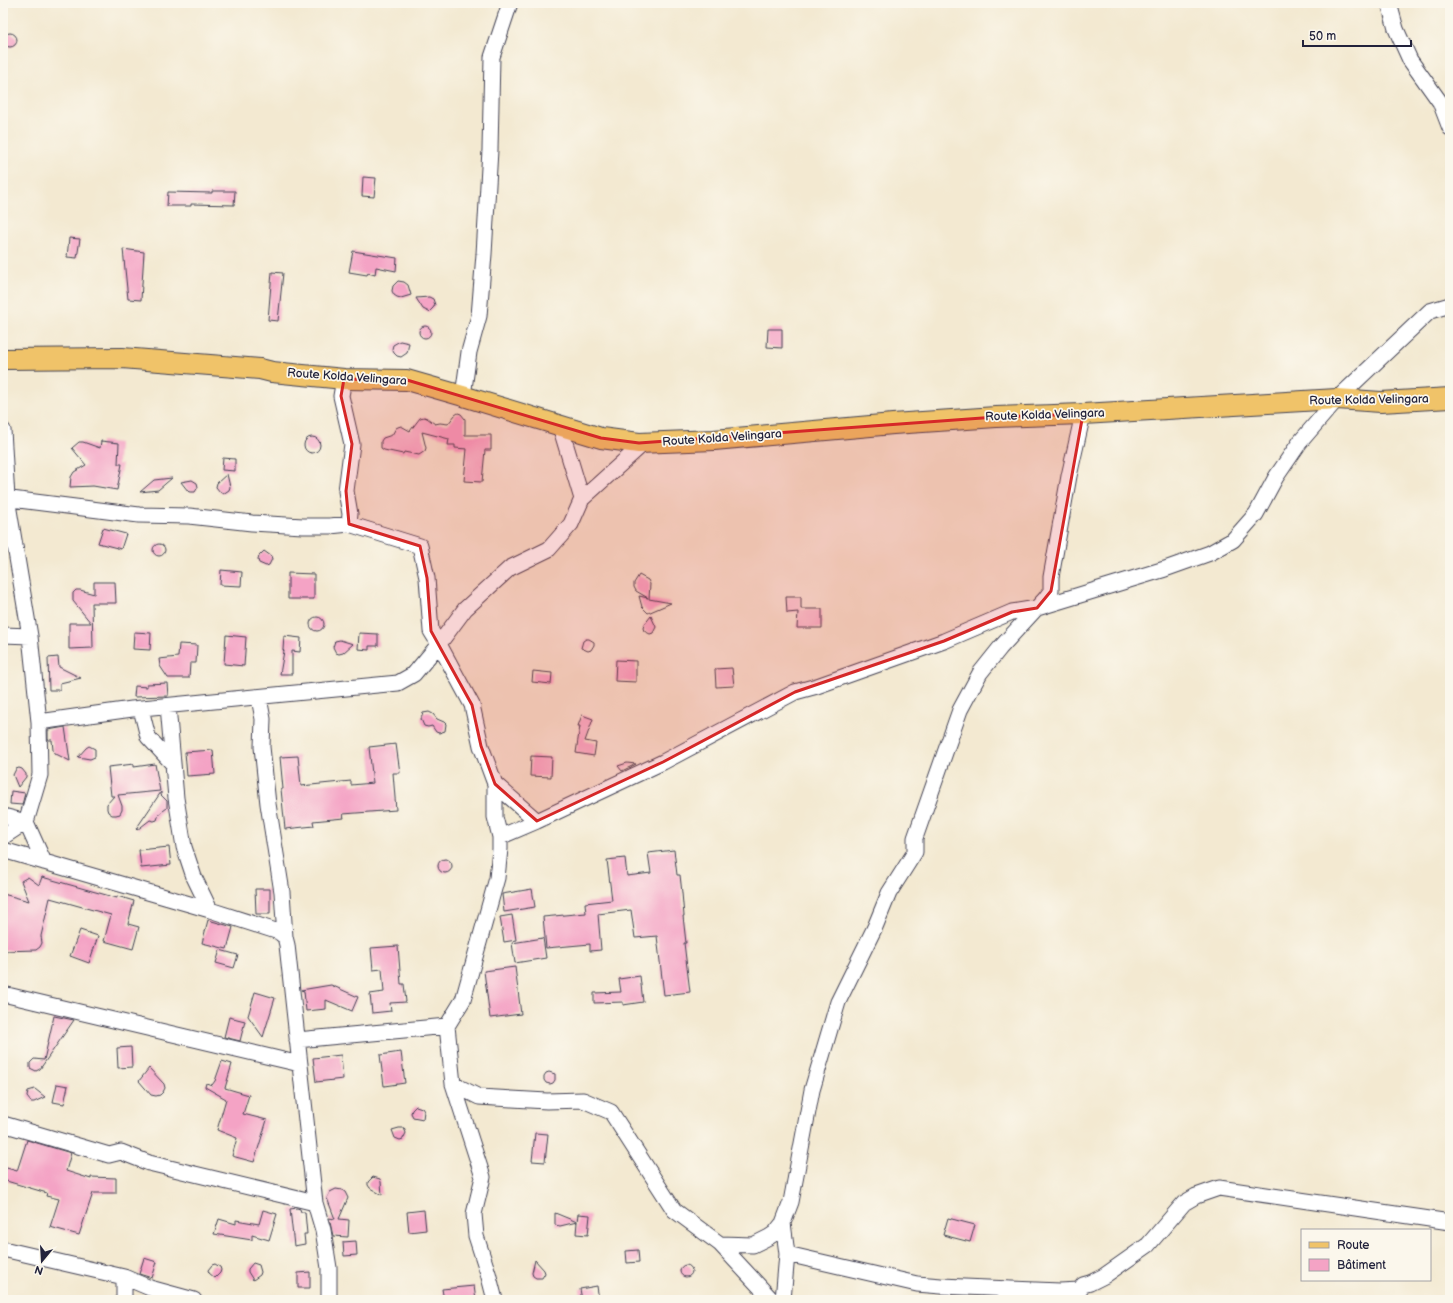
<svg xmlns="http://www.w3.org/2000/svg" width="1453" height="1303" font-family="'Balsamiq Sans',sans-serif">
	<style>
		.building { fill: #f4a3c5 }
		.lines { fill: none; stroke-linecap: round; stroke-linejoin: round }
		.minor-casing { stroke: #414052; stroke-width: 17 }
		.major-casing { stroke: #414052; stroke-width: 22 }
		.minor { stroke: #fff; stroke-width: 15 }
		.major { stroke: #f0c369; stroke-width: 20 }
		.marked { fill: #d62828; fill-opacity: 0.2; stroke: #d62828; stroke-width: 3; stroke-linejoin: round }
		.labels { text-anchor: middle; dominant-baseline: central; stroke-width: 3.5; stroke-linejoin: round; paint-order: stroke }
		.street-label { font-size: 12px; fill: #22223b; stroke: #fbf7ec }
	</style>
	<rect width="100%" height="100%" fill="#fbf7ec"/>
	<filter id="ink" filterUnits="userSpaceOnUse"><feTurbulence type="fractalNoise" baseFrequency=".025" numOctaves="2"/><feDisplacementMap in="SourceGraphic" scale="8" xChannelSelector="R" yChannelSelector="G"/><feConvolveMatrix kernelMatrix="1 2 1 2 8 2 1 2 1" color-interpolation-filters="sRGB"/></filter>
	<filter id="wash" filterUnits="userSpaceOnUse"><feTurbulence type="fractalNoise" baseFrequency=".012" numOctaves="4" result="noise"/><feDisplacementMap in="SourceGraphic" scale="16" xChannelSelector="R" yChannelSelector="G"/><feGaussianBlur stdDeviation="0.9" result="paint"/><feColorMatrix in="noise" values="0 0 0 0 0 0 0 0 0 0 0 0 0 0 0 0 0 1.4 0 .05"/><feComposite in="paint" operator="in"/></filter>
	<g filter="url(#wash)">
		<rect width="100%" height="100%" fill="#f3e9d1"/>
		<g id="blocks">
			<!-- building -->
			<path class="building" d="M3 40a7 7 0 1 1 14 0a7 7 0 1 1-14 0Z
				M 363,177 L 376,178 L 374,197 L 362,196 Z
				M 212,191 L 235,191 L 234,205 L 191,204 L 191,206 L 167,206 L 168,192 L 212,193 Z
				M 69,238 L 80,239 L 77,258 L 67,257 Z
				M 123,249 L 144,252 L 141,300 L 128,299 Z
				M 353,251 L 397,258 L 396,271 L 376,267 L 375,275 L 368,273 L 367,275 L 349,272 Z
				M 272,272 L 283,273 L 278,321 L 268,320 Z
				M 398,281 L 404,282 L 408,285 L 411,295 L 401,298 L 397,297 L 394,295 L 392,291 L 393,286 Z
				M 429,297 L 433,299 L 435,305 L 433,308 L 429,312 L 423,309 L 416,298 Z
				M419 332a6 6 0 1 1 12 0a6 6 0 1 1-12 0Z
				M 768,329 L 782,329 L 782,348 L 767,347 Z
				M 400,341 L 409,343 L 407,353 L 401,357 L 397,356 L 394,353 L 392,349 L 393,345 Z
				M 458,413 L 461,414 L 465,419 L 465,435 L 491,435 L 491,450 L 485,450 L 482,482 L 464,481 L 467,449 L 455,448 L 455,445 L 448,445 L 449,439 L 422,432 L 426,448 L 425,451 L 419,455 L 404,452 L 403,454 L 384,450 L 381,448 L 381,441 L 383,438 L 392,435 L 396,428 L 398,427 L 401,426 L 410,431 L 420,418 L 424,417 L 427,418 L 435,424 L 440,423 L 448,424 L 455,415 Z
				M304 445a8 8 0 1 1 16 0a8 8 0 1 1-16 0Z
				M 101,441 L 119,443 L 118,464 L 122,464 L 117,490 L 93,486 L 70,487 L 71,477 L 74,472 L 86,465 L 72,448 L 79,442 L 83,442 L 100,448 Z
				M 223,458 L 235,459 L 235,471 L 222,470 Z
				M 227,474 L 230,487 L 229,490 L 223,494 L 220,492 L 216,487 L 217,483 Z
				M 172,478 L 158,490 L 140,492 L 154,480 Z
				M 192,480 L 197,483 L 198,487 L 195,492 L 191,492 L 188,491 L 181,482 Z
				M 103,528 L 126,534 L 121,549 L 98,543 Z
				M153 550a6 6 0 1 1 12 0a6 6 0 1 1-12 0Z
				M 264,551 L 271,556 L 272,559 L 269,565 L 266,566 L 259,563 L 258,560 L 259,556 Z
				M 221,570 L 242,572 L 241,586 L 220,585 Z
				M 288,573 L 314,574 L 314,599 L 288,599 Z
				M 639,575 L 648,580 L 650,584 L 649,599 L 671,603 L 648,613 L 642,607 L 639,596 L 648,598 L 636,591 L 634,587 L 634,583 Z
				M 94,582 L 115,582 L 116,603 L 92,603 L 93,648 L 69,649 L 69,623 L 91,623 L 73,601 L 73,593 L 76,590 L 80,590 L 94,594 Z
				M 786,597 L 801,597 L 801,609 L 822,609 L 822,628 L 797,628 L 798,612 L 787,613 Z
				M 651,616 L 656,627 L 653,633 L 650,634 L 644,631 L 643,628 L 644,625 Z
				M310 624a7 7 0 1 1 14 0a7 7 0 1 1-14 0Z
				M 134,632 L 151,633 L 150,650 L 133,649 Z
				M 359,633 L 378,634 L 378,646 L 369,646 L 369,650 L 358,649 Z
				M 226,635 L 246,637 L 244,666 L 224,664 Z
				M 284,636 L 301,638 L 300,652 L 292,651 L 292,674 L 280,674 L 284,651 L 283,650 Z
				M 586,639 L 589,639 L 594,642 L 594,645 L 591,650 L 588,651 L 581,648 L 583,641 Z
				M 340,640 L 353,644 L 343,653 L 339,654 L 336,653 L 333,647 L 335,641 Z
				M 179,644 L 197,645 L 196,663 L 190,663 L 189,678 L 168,678 L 160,666 L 159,659 L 178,657 Z
				M 58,657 L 59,667 L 81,678 L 60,683 L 60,690 L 49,690 L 48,658 Z
				M 616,660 L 636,661 L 636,682 L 615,681 Z
				M 732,668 L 734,686 L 716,687 L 715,669 Z
				M 533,671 L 552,673 L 551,684 L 532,682 Z
				M 167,683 L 168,696 L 134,697 L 135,686 L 147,687 L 147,684 Z
				M 429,712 L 433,714 L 437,719 L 444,722 L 446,724 L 445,731 L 439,733 L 436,732 L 432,726 L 428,727 L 424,726 L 421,719 L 423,713 Z
				M 582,715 L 593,719 L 585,741 L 596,743 L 594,756 L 576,753 L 580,726 L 578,726 Z
				M 65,727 L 70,761 L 54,753 L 53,750 L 52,740 L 48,740 L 48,730 Z
				M 396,744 L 400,773 L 393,773 L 396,810 L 343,814 L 344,818 L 313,821 L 314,826 L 285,829 L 281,789 L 283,789 L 280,757 L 298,756 L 301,786 L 351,781 L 351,785 L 373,783 L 369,747 Z
				M 89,746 L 95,749 L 95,757 L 90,759 L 78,757 L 86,748 Z
				M 213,750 L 215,774 L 187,776 L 185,752 Z
				M 531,756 L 552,757 L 551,777 L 530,776 Z
				M 627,763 L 636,764 L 622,771 L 618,766 Z
				M 134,764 L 134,767 L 155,764 L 160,791 L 118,795 L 122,806 L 122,810 L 120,814 L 116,815 L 112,815 L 108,812 L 107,809 L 107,804 L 114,796 L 111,796 L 108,767 Z
				M 19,768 L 22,769 L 26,774 L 26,777 L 18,787 L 13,775 L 16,769 Z
				M 11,791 L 25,793 L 22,805 L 10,804 Z
				M 161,792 L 161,795 L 167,801 L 167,808 L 159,814 L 157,820 L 154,821 L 150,820 L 137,830 L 136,829 Z
				M 169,847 L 171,865 L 141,868 L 139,850 Z
				M 674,850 L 677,875 L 680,875 L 682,893 L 684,916 L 683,916 L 686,943 L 684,943 L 690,992 L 664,995 L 657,936 L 635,938 L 631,910 L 598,914 L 601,950 L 590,951 L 590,944 L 546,948 L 543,917 L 586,913 L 585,903 L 612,900 L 607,860 L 625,858 L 627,876 L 651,873 L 648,853 Z
				M438 866a7 7 0 1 1 14 0a7 7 0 1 1-14 0Z
				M 28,877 L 39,885 L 42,877 L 117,898 L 117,896 L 134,901 L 128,924 L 139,927 L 133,949 L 104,941 L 111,915 L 50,898 L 41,936 L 42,943 L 40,947 L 36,950 L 3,951 L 3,894 L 29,901 L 21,881 Z
				M 255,889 L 270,889 L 270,914 L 256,914 Z
				M 532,889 L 535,907 L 504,912 L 502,894 Z
				M 512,915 L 516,940 L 504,942 L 500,917 Z
				M 208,920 L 233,927 L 227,949 L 202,943 Z
				M 80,930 L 98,936 L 89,963 L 70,956 Z
				M 543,938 L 546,958 L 515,963 L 512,943 Z
				M 398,946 L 401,984 L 404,984 L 406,1002 L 390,1003 L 391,1011 L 372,1013 L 370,994 L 384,992 L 382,969 L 373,970 L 371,948 Z
				M 220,950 L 238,955 L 234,968 L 216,963 Z
				M 515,967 L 521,1014 L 490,1018 L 484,971 Z
				M 640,976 L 643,1002 L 623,1005 L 623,1002 L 594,1003 L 594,993 L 621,992 L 619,979 Z
				M 331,985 L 358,997 L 352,1011 L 326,1000 L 326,1009 L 306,1011 L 304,991 L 301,990 Z
				M 255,992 L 275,998 L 263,1037 L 248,1016 Z
				M 54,1016 L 74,1020 L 40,1069 L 36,1071 L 30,1068 L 30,1063 L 34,1059 L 44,1060 Z
				M 229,1017 L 245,1021 L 240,1041 L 224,1037 Z
				M 131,1047 L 132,1067 L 118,1068 L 117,1048 Z
				M 401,1052 L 405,1083 L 384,1086 L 380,1055 Z
				M 341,1055 L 343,1079 L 316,1082 L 313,1058 Z
				M 222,1061 L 232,1064 L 225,1088 L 249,1095 L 243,1114 L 267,1120 L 254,1162 L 232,1156 L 237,1138 L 217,1130 L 226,1099 L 205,1087 L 206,1083 L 212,1085 L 215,1081 Z
				M 149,1068 L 164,1084 L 165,1088 L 163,1092 L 160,1095 L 156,1096 L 151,1095 L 139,1081 Z
				M 549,1072 L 555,1074 L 555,1080 L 553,1083 L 550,1084 L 546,1083 L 544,1080 L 544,1076 L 546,1073 Z
				M 57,1084 L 68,1086 L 64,1104 L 53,1102 Z
				M 35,1089 L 45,1097 L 34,1102 L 31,1102 L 27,1097 L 28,1091 Z
				M 416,1106 L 422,1108 L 424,1111 L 423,1119 L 413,1117 L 411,1113 L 412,1110 Z
				M 399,1128 L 404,1128 L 406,1133 L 403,1139 L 400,1140 L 395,1138 L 392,1130 Z
				M 535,1133 L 548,1134 L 545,1162 L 532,1161 Z
				M 27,1140 L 71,1153 L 66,1171 L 91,1179 L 91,1177 L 116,1178 L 116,1193 L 93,1193 L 79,1235 L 50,1227 L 59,1199 L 46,1196 L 47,1193 L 3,1180 L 3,1167 L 17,1171 Z
				M 373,1177 L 380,1179 L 381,1182 L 382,1195 L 370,1188 L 368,1185 L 368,1182 Z
				M 336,1189 L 342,1190 L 345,1192 L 348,1198 L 339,1219 L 349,1220 L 348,1237 L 333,1236 L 329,1218 L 335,1219 L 327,1198 L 330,1192 Z
				M 297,1208 L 300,1209 L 301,1212 L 305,1212 L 307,1234 L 304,1234 L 305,1244 L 294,1246 L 290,1209 Z
				M 263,1210 L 277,1214 L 269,1240 L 252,1235 L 252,1240 L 214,1234 L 219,1219 L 236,1224 L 236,1220 L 259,1224 Z
				M 424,1210 L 426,1230 L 409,1232 L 407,1212 Z
				M 555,1213 L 577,1222 L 578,1214 L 590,1215 L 588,1235 L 576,1234 L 577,1222 L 560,1226 L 555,1225 Z
				M 948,1218 L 975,1225 L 970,1242 L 943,1235 Z
				M 356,1241 L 357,1255 L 344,1256 L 343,1242 Z
				M 638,1250 L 639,1262 L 627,1263 L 626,1251 Z
				M 144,1258 L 157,1262 L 152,1278 L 139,1274 Z
				M 535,1260 L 544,1270 L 545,1273 L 542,1278 L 536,1278 L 533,1276 L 532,1273 Z
				M 253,1263 L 259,1265 L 261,1272 L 260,1275 L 253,1280 L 248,1272 L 248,1269 Z
				M 215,1264 L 220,1267 L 221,1270 L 220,1273 L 215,1278 L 209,1273 L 208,1270 L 212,1265 Z
				M680 1271a6 6 0 1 1 12 0a6 6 0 1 1-12 0Z
				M 310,1272 L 310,1288 L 298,1288 L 298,1273 Z
				M 474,1286 L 476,1300 L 444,1300 L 442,1289 Z
				M 597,1286 L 599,1300 L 582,1300 L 580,1289 Z"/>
		</g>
	</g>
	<g filter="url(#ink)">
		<use href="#blocks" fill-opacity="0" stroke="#414052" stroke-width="1"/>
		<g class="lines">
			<defs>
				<path id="minor" d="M 1389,3 L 1396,29 L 1410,60 L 1440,102 L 1450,128
					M 344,379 L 341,396 L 352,444 L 346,491 L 350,514 L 349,524
					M 463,396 L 469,352 L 479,316 L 484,254 L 490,150 L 492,57 L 510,3
					M 3,430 L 7,498 L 30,636 L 39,722 L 40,775 L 26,822 L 3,837
					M 3,498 L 139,515 L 189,516 L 252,523 L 303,526 L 330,526 L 349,524 L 420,546 L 427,578 L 431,631 L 439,644 L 414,674 L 398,683 L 132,709 L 39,722
					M 582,499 L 644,443
					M 3,635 L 30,636
					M 259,698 L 263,719 L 262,747 L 268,804 L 282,892 L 285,937
					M 168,706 L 176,798 L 184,847 L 194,877 L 210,910 L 279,932 L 285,937 L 287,945 L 315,1203 L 323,1230 L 329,1268 L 329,1300
					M 141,709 L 148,737 L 173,764
					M 495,784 L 537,821
					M 3,816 L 26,822 L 44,862
					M 500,837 L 537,821 L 663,762 L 795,692 L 817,686 L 944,641 L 1012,612 L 1037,608 L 1165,569 L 1210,553 L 1233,540 L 1256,514 L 1276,477 L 1300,442 L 1337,399 L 1430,311 L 1450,305
					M 3,850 L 210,910
					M 3,994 L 300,1064
					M 447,1026 L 463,1000 L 497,878 L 500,849 L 500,837 L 495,817 L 495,784 L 481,746 L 472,705 L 439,644 L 465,609 L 510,568 L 549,549 L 571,524 L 582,499 L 560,426
					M 297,1040 L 447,1026 L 453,1084 L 483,1177 L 474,1214 L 476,1236 L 488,1273 L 495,1300
					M 453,1084 L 479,1097 L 547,1101 L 583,1100 L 611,1112 L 674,1210 L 720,1244 L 753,1245 L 769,1237 L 775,1233 L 783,1223 L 791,1202 L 812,1090 L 838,1002 L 875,927 L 889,893 L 915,852 L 915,838 L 960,710 L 980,673 L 1000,648 L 1045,599 L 1051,591 L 1051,577 L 1069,476 L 1083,414
					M 3,1124 L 109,1155 L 121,1152 L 149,1163 L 315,1203
					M 720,1244 L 772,1300
					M 3,1249 L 124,1277 L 150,1288 L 194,1300
					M 787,1254 L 917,1284 L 941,1286 L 1060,1291 L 1080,1290 L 1083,1285 L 1090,1283 L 1104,1276 L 1148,1245 L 1184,1203 L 1196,1196 L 1219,1188 L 1450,1222
					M 124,1277 L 124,1300
					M 783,1300 L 787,1254 L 783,1223"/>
				<path id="major" d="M 3,359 L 122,358 L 260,369 L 272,372 L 344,379 L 407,380 L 463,396 L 601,438 L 639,443 L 714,440 L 893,424 L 996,417 L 1083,414 L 1337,399 L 1381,402 L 1450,398"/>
			</defs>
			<!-- minor casing -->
			<use href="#minor" class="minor-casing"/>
			<!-- major casing -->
			<use href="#major" class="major-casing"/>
			<!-- minor -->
			<use href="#minor" class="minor"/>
			<!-- major -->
			<use href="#major" class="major"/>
		</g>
	</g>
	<!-- marked area -->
	<path class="marked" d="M 344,379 L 407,380 L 601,438 L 639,443 L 996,417 L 1083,414 L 1051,591 L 1037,608 L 1012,612 L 944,641 L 795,692 L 663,762 L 537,821 L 495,784 L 481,746 L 472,705 L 431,631 L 427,578 L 420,546 L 349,524 L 346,491 L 352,444 L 341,396 Z"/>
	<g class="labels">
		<!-- street labels -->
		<g class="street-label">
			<text transform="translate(347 377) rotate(4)">Route Kolda Velingara</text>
			<text transform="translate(1369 400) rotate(-1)">Route Kolda Velingara</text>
			<text transform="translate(1045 415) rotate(-2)">Route Kolda Velingara</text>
			<text transform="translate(722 438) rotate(-4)">Route Kolda Velingara</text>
		</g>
	</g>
	<!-- margin -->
	<rect width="1453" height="1303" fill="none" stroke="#fbf7ec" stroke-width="16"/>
	<!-- legend -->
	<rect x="1301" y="1229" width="130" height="52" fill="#fbf7ec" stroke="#a4a2a5"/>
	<rect x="1309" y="1242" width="20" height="6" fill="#f0c369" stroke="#a4a2a5"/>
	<text x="1337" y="1249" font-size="12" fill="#22223b">Route</text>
	<rect x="1309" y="1259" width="20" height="12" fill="#f4a3c5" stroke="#a4a2a5"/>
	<text x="1337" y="1269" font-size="12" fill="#22223b">Bâtiment</text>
	<!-- north arrow -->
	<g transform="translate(42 1261) rotate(198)" stroke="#fbf7ec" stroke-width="3" paint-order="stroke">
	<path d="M0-3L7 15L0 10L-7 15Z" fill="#22223b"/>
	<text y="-6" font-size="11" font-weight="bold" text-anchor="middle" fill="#22223b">N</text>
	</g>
	<!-- scale -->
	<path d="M1303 40v6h108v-6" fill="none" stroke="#22223b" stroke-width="2"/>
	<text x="1309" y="40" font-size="12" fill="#22223b" stroke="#fbf7ec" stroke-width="3" paint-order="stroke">50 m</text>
</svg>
